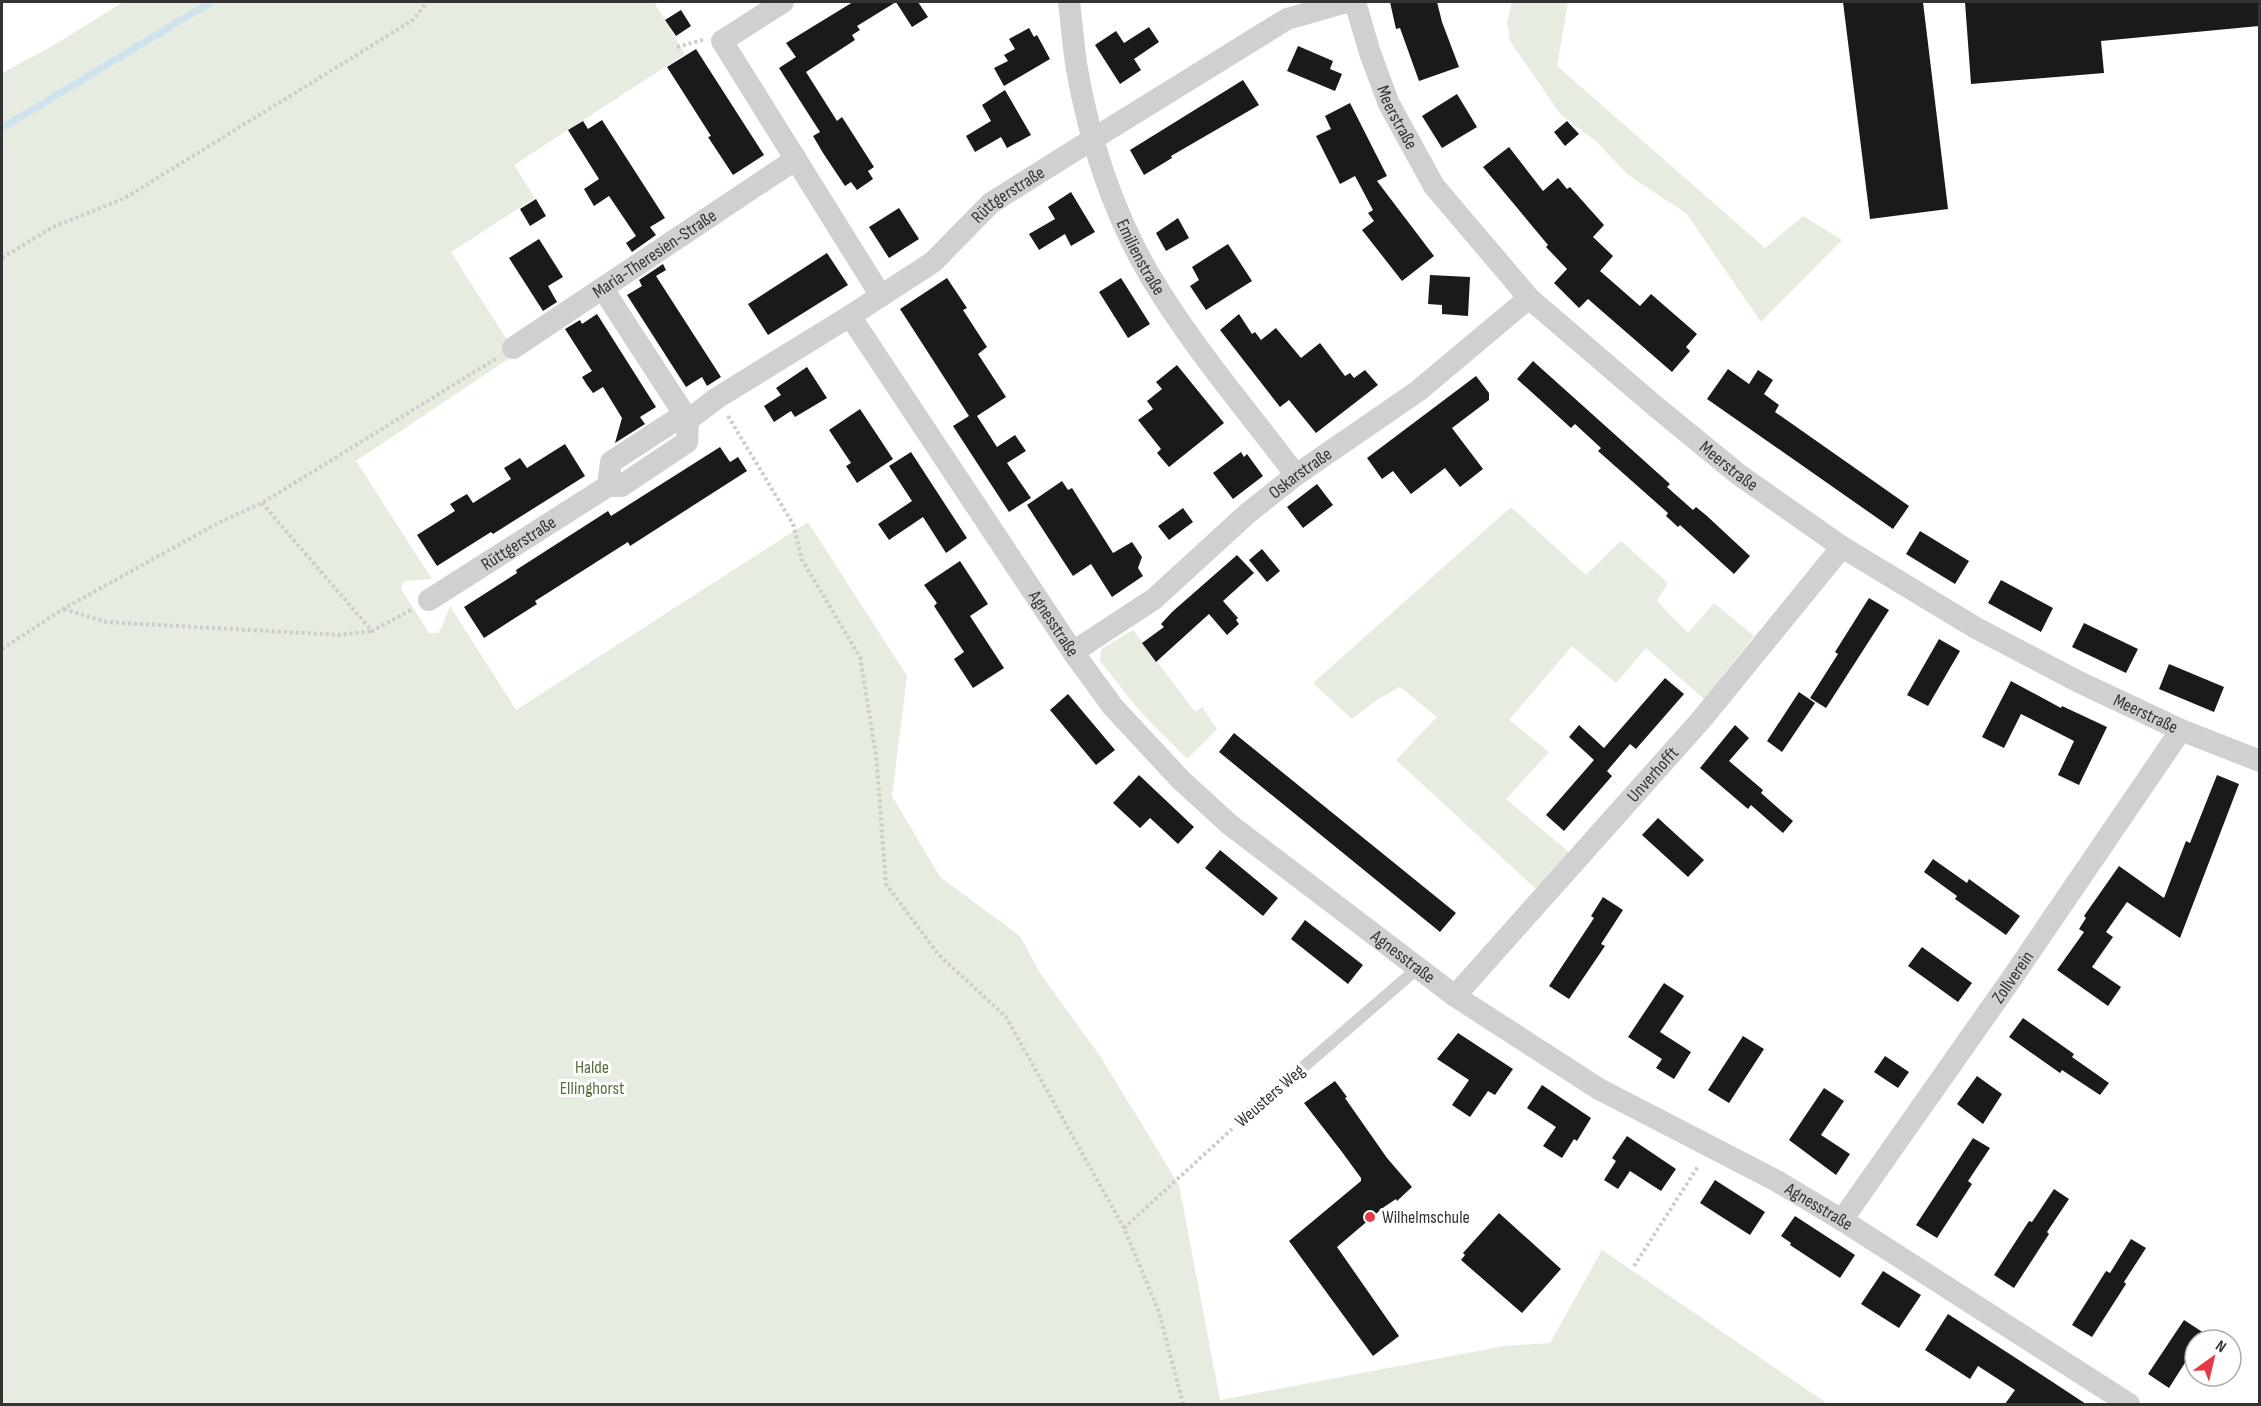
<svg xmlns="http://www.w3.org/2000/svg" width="2261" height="1406" font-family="'Sofia Sans Condensed',sans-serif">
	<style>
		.green { fill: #e6ecdf }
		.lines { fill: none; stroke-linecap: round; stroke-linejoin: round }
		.stream { stroke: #cfe2ee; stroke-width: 7 }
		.building { fill: #1a1a1a }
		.path { stroke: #cdcdcd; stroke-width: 4; stroke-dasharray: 3 3; stroke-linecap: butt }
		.service { stroke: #d0d0d0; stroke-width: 12 }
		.minor { stroke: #d0d0d0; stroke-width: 22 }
		.poi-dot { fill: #e63946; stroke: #fff; stroke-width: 2 }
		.labels { text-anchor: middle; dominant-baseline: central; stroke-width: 6; stroke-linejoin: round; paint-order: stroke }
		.street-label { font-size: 18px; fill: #333; stroke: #fff }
		.park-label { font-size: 18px; fill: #56703f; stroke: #fff }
		.poi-label { font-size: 18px; fill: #333; stroke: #fff; text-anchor: start }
	</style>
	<rect width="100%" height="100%" fill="#fff"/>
	<!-- green -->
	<path class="green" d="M 123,2 L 654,2 L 685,54 L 514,165 L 535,198 L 451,252 L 516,354 L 356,461 L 432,579 L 404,581 L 401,589 L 429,633 L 438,633 L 441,629 L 450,606 L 516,710 L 808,522 L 907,676 L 892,796 L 940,877 L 1020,936 L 1040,973 L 1100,1056 L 1179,1185 L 1220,1400 L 1504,1346 L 1550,1343 L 1602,1250 L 1828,1404 L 2,1404 L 2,73 L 56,44 Z
		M 1512,2 L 1568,2 L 1557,66 L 1765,248 L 1803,216 L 1842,240 L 1761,322 L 1686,213 L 1627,174 L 1596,141 L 1561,115 L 1510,41 L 1507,23 Z
		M 1511,507 L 1586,575 L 1621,541 L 1668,583 L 1657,601 L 1688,633 L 1714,603 L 1754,636 L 1704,699 L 1646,648 L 1616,683 L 1572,646 L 1509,720 L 1549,752 L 1506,799 L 1570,853 L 1536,889 L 1396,760 L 1437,717 L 1400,687 L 1377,700 L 1352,719 L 1313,683 Z
		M 1133,630 L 1195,712 L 1202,707 L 1217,729 L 1187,759 L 1139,710 L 1100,661 L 1101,649 Z"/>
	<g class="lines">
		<!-- stream -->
		<path class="stream" d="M 2,128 L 211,2"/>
	</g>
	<!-- building -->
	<path class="building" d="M 853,2 L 896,2 L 857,26 L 860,30 L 852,35 L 855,40 L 806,72 L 837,121 L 842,117 L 874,167 L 868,171 L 873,179 L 857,190 L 851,182 L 845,186 L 823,153 L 813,136 L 820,132 L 779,68 L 796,57 L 786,43 Z
		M 896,2 L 918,2 L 928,17 L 912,27 Z
		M 1390,2 L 1437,2 L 1442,22 L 1459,67 L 1419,81 L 1400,28 L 1396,29 Z
		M 1843,2 L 1923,2 L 1948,209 L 1870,219 Z
		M 1965,2 L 2259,2 L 2259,26 L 2101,41 L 2104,73 L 1971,84 Z
		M 681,10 L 691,26 L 676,36 L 665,20 Z
		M 1149,27 L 1159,42 L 1134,59 L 1141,70 L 1120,84 L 1095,45 L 1116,31 L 1124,43 Z
		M 1029,28 L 1034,37 L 1037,35 L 1050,59 L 1004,86 L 994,68 L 1008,61 L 1004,55 L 1015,49 L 1009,39 Z
		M 1298,46 L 1333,61 L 1330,69 L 1342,74 L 1335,91 L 1287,71 Z
		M 696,49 L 764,155 L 733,175 L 708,137 L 711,136 L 667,67 Z
		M 1243,80 L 1259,105 L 1171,156 L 1172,158 L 1144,175 L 1130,150 Z
		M 1005,90 L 1031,135 L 1007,148 L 1001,137 L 975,152 L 966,136 L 991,121 L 982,105 Z
		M 1457,94 L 1477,127 L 1442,148 L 1422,116 Z
		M 1350,103 L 1387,176 L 1377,181 L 1434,256 L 1402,281 L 1362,230 L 1374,221 L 1368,213 L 1373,210 L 1355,176 L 1340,184 L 1316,136 L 1331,129 L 1325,116 Z
		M 602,120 L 665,218 L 650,227 L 656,235 L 632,252 L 626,243 L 636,236 L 609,196 L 594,206 L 584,189 L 599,179 L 568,130 L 583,121 L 588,129 Z
		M 1567,121 L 1579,134 L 1565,146 L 1554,132 Z
		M 1509,147 L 1543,191 L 1558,178 L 1567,189 L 1570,187 L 1604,225 L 1593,237 L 1613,256 L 1600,271 L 1640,306 L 1651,294 L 1697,334 L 1686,347 L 1690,351 L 1672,372 L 1588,299 L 1579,308 L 1554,283 L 1567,269 L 1546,247 L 1548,245 L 1483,167 Z
		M 1071,192 L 1095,232 L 1071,246 L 1065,234 L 1039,250 L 1029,234 L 1055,219 L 1048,207 Z
		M 536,199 L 546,216 L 530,226 L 520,209 Z
		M 899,208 L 919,239 L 889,258 L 869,227 Z
		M 1178,218 L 1189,238 L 1166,251 L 1156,233 Z
		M 539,239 L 563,277 L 548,286 L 557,302 L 543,311 L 509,258 Z
		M 1228,244 L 1252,281 L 1206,310 L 1190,286 L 1199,280 L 1192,267 Z
		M 827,253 L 848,285 L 768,335 L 748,304 Z
		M 663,264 L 666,270 L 656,276 L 721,377 L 707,386 L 702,377 L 686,387 L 627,295 L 642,286 L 639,280 Z
		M 1430,275 L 1470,277 L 1468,316 L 1442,314 L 1442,305 L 1428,304 Z
		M 947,278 L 967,308 L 963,310 L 987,347 L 978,354 L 1006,397 L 977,416 L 997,447 L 1015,435 L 1026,451 L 1007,463 L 1031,498 L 1009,512 L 953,426 L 969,416 L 900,309 Z
		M 1121,278 L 1150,324 L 1128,338 L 1099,292 Z
		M 597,314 L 656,407 L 640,417 L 645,424 L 615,443 L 622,418 L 603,387 L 593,393 L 587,385 L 582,377 L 592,371 L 565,329 L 580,320 L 582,324 Z
		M 1239,314 L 1252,334 L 1255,332 L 1261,340 L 1276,328 L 1301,358 L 1320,343 L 1345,376 L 1350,373 L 1354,378 L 1365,370 L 1378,385 L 1316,433 L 1289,400 L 1280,407 L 1220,330 Z
		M 1533,361 L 1670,484 L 1667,487 L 1693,510 L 1696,507 L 1707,516 L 1750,556 L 1734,574 L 1680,525 L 1678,527 L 1666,516 L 1668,513 L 1598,451 L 1601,448 L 1575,424 L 1571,428 L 1517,379 Z
		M 1177,365 L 1224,423 L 1169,467 L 1157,453 L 1161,449 L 1138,420 L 1153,409 L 1147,401 L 1162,389 L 1156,382 Z
		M 807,367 L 827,398 L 795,417 L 791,411 L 774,422 L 764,406 L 781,395 L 776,388 Z
		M 1728,369 L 1749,384 L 1758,370 L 1773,380 L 1764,394 L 1779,405 L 1775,412 L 1909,506 L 1893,529 L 1707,399 Z
		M 1476,376 L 1489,393 L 1489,400 L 1452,428 L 1483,469 L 1460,487 L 1445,468 L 1411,494 L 1393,471 L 1382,479 L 1367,458 Z
		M 860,409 L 893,459 L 857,483 L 846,466 L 851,463 L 829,430 Z
		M 565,444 L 585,476 L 493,534 L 491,532 L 437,566 L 417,535 L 455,511 L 450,504 L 467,494 L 473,503 L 511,479 L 504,468 L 520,458 L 527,468 Z
		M 720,447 L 730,462 L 738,457 L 747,471 L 630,546 L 628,542 L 609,554 L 535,601 L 537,604 L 484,638 L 464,607 L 517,573 L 516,570 L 608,511 L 611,516 Z
		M 911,452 L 967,538 L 946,553 L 923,517 L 889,540 L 878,524 L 912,501 L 889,466 Z
		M 1241,452 L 1244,457 L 1247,454 L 1263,476 L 1233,499 L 1213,473 Z
		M 1062,481 L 1068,490 L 1072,488 L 1113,553 L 1132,542 L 1142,557 L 1138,568 L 1143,576 L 1112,597 L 1091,564 L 1073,576 L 1027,505 Z
		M 1317,484 L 1333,505 L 1303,528 L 1287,507 Z
		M 1183,508 L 1193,522 L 1169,540 L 1158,526 Z
		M 1920,531 L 1969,561 L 1955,584 L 1906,554 Z
		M 1262,549 L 1280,571 L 1267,582 L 1249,560 Z
		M 1237,555 L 1254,573 L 1223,601 L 1238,618 L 1236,620 L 1239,624 L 1227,635 L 1209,614 L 1156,662 L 1142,643 L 1164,627 L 1161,624 L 1172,612 Z
		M 960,561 L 988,604 L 970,616 L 1004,668 L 973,688 L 954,659 L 964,652 L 934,606 L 937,603 L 924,585 Z
		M 2001,580 L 2053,608 L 2041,632 L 1988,603 Z
		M 1869,598 L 1889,610 L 1826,708 L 1810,698 L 1838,654 L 1835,652 Z
		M 2084,623 L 2138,649 L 2126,673 L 2072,647 Z
		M 1939,639 L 1960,651 L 1928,706 L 1907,695 Z
		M 2169,664 L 2224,687 L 2214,712 L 2159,689 Z
		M 1665,678 L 1684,694 L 1636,749 L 1630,744 L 1607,771 L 1612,776 L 1564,831 L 1546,815 L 1594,760 L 1569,737 L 1579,725 L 1604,748 Z
		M 2011,681 L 2061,708 L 2062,706 L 2107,727 L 2079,785 L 2058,775 L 2074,741 L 2021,714 L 2004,748 L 1982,737 Z
		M 1799,692 L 1815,703 L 1782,752 L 1767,741 Z
		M 1068,694 L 1115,750 L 1096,765 L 1050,710 Z
		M 1735,725 L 1749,738 L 1729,761 L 1763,790 L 1761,793 L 1793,821 L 1783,833 L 1751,805 L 1748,809 L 1700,768 Z
		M 1234,733 L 1456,913 L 1440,932 L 1219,752 Z
		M 1139,775 L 1194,827 L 1178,844 L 1150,818 L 1140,828 L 1113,803 Z
		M 2217,775 L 2239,784 L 2180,938 L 2127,902 L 2106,932 L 2113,937 L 2092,967 L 2121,987 L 2108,1006 L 2057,970 L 2084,932 L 2079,929 L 2086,918 L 2084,916 L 2119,866 L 2164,898 L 2186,841 L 2190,843 Z
		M 1658,818 L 1704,860 L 1688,877 L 1642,835 Z
		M 1220,850 L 1278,898 L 1263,916 L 1205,868 Z
		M 1933,859 L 1967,883 L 1969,879 L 2020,916 L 2006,935 L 1955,899 L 1957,896 L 1924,872 Z
		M 1603,897 L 1623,910 L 1601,944 L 1605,946 L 1569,999 L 1549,986 L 1594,918 L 1591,916 Z
		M 1305,920 L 1363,965 L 1348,984 L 1291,939 Z
		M 1922,947 L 1972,983 L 1958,1002 L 1908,966 Z
		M 1664,983 L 1684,996 L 1660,1032 L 1691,1052 L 1674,1079 L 1656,1068 L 1662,1059 L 1628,1037 Z
		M 2023,1018 L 2074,1054 L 2072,1057 L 2109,1083 L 2100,1095 L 2062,1070 L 2060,1073 L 2009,1037 Z
		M 1458,1033 L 1513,1069 L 1495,1095 L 1488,1091 L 1470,1117 L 1452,1105 L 1469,1080 L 1437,1059 Z
		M 1743,1036 L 1764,1049 L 1729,1103 L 1708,1090 Z
		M 1885,1056 L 1909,1072 L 1898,1088 L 1874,1072 Z
		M 1977,1076 L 2002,1094 L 1983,1124 L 1957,1104 Z
		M 1335,1081 L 1347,1097 L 1345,1098 L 1387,1158 L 1412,1187 L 1397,1201 L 1396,1199 L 1384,1207 L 1337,1247 L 1399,1336 L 1373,1356 L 1289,1241 L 1361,1181 L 1361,1178 L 1342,1152 L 1304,1103 Z
		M 1542,1085 L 1591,1118 L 1577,1141 L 1574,1139 L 1562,1158 L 1543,1146 L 1556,1127 L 1527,1108 Z
		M 1824,1088 L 1844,1101 L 1821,1135 L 1850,1154 L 1836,1175 L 1789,1140 Z
		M 1627,1136 L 1676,1169 L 1661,1191 L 1630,1171 L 1618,1189 L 1604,1180 L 1616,1161 L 1612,1158 Z
		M 1973,1138 L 1990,1148 L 1968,1181 L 1972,1184 L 1937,1238 L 1916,1225 Z
		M 1715,1180 L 1765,1212 L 1750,1235 L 1700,1203 Z
		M 2054,1189 L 2069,1199 L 2047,1232 L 2049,1234 L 2014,1288 L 1994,1275 L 2029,1221 L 2032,1222 Z
		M 1499,1213 L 1561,1269 L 1522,1313 L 1461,1260 L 1465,1255 L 1463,1253 Z
		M 1795,1216 L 1855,1255 L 1840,1278 L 1790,1245 L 1791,1243 L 1781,1236 Z
		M 2131,1239 L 2146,1248 L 2124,1282 L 2126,1284 L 2092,1337 L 2072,1325 L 2106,1271 L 2110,1273 Z
		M 1883,1271 L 1921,1295 L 1899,1328 L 1861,1304 Z
		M 1948,1314 L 2025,1364 L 2086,1404 L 2005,1404 L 2015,1390 L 1978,1366 L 1970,1379 L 1925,1350 Z
		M 2184,1320 L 2204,1333 L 2200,1340 L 2195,1340 L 2195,1347 L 2169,1388 L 2148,1374 Z"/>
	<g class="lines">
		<!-- path -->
		<path class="path" d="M 677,47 L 703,40
			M 2,258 L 53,227 L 125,198 L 413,20 L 427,2
			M 728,416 L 793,524 L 802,560 L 860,657 L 876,755 L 886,884 L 938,954 L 1006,1017 L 1124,1228 L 1159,1312 L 1183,1404
			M 262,503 L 372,631 L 413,609
			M 64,609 L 106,622 L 339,635 L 372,631
			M 2,649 L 63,609 L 220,522 L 262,503 L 497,358
			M 1124,1228 L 1232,1129
			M 1634,1266 L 1699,1165"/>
		<!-- service -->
		<path class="service" d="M 1243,1119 L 1418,968"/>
		<!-- minor -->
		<g class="minor">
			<path d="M 783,2 L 722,41 L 881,296"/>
			<path id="s1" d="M 1069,2 C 1072,24 1073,47 1077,69 C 1089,139 1113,212 1149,274 C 1191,345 1246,409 1296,475"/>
			<path id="s2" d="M 1355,2 L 1370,53 L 1389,104 L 1434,186 L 1529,298 L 1655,406 L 1738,474 L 1842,547 L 1976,628 L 2077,681 L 2181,730 L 2260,761"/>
			<path id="s3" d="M 850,316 L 1073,652 L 1113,707 L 1181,780 L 1229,824 L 1455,996 L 1599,1089 L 1775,1180 L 1842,1220 L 2129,1404"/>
			<path id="s4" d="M 513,348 L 796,159"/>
			<path id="s5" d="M 608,486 L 611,462 L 677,419 L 688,420 L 717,398 L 850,316 L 933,262 L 991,203 L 1093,139 L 1287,19 L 1347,2"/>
			<path id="s6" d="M 429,600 L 608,486 L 621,486 L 687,442 L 688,420 L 603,289"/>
			<path id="s7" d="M 1073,652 L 1154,599 L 1248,513 L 1296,475 L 1418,391 L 1529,298"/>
			<path id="s8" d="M 1455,996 L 1701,720 L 1842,547"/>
			<path id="s9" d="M 1842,1220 L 2012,978 L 2181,730"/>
		</g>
	</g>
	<!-- markers -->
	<circle class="poi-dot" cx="1370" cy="1217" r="6"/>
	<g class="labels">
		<!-- street labels -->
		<g class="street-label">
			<text stroke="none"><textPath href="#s2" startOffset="123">Meerstraße</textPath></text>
			<text stroke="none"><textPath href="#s5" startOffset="507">Rüttgerstraße</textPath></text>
			<text stroke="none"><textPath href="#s4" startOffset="170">Maria-Theresien-Straße</textPath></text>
			<text stroke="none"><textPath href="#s1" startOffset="267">Emilienstraße</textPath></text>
			<text stroke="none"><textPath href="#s2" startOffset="609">Meerstraße</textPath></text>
			<text stroke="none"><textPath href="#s7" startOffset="290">Oskarstraße</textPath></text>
			<text stroke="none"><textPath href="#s6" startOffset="106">Rüttgerstraße</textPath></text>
			<text stroke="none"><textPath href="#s3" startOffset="369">Agnesstraße</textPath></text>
			<text stroke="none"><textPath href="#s2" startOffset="1095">Meerstraße</textPath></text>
			<text stroke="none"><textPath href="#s8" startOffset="297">Unverhofft</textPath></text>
			<text stroke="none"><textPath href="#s3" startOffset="855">Agnesstraße</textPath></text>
			<text stroke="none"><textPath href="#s9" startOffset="297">Zollverein</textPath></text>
			<text transform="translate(1270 1096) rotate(-41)">Weusters Weg</text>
			<text stroke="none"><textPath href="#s3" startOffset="1341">Agnesstraße</textPath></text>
		</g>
		<!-- park labels -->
		<g class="park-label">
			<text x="592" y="1067">Halde<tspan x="592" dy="21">Ellinghorst</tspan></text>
		</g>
		<!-- poi labels -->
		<g class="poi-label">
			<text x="1382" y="1217">Wilhelmschule</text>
		</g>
	</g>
	<!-- border -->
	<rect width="2261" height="1406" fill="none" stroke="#333333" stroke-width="6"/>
	<!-- north arrow -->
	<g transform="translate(2213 1358) rotate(34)"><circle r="28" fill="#ffffff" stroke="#adadad" stroke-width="1.5"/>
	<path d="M0-4.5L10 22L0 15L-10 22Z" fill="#e63946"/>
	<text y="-9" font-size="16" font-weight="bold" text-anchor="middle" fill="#333333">N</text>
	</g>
</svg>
